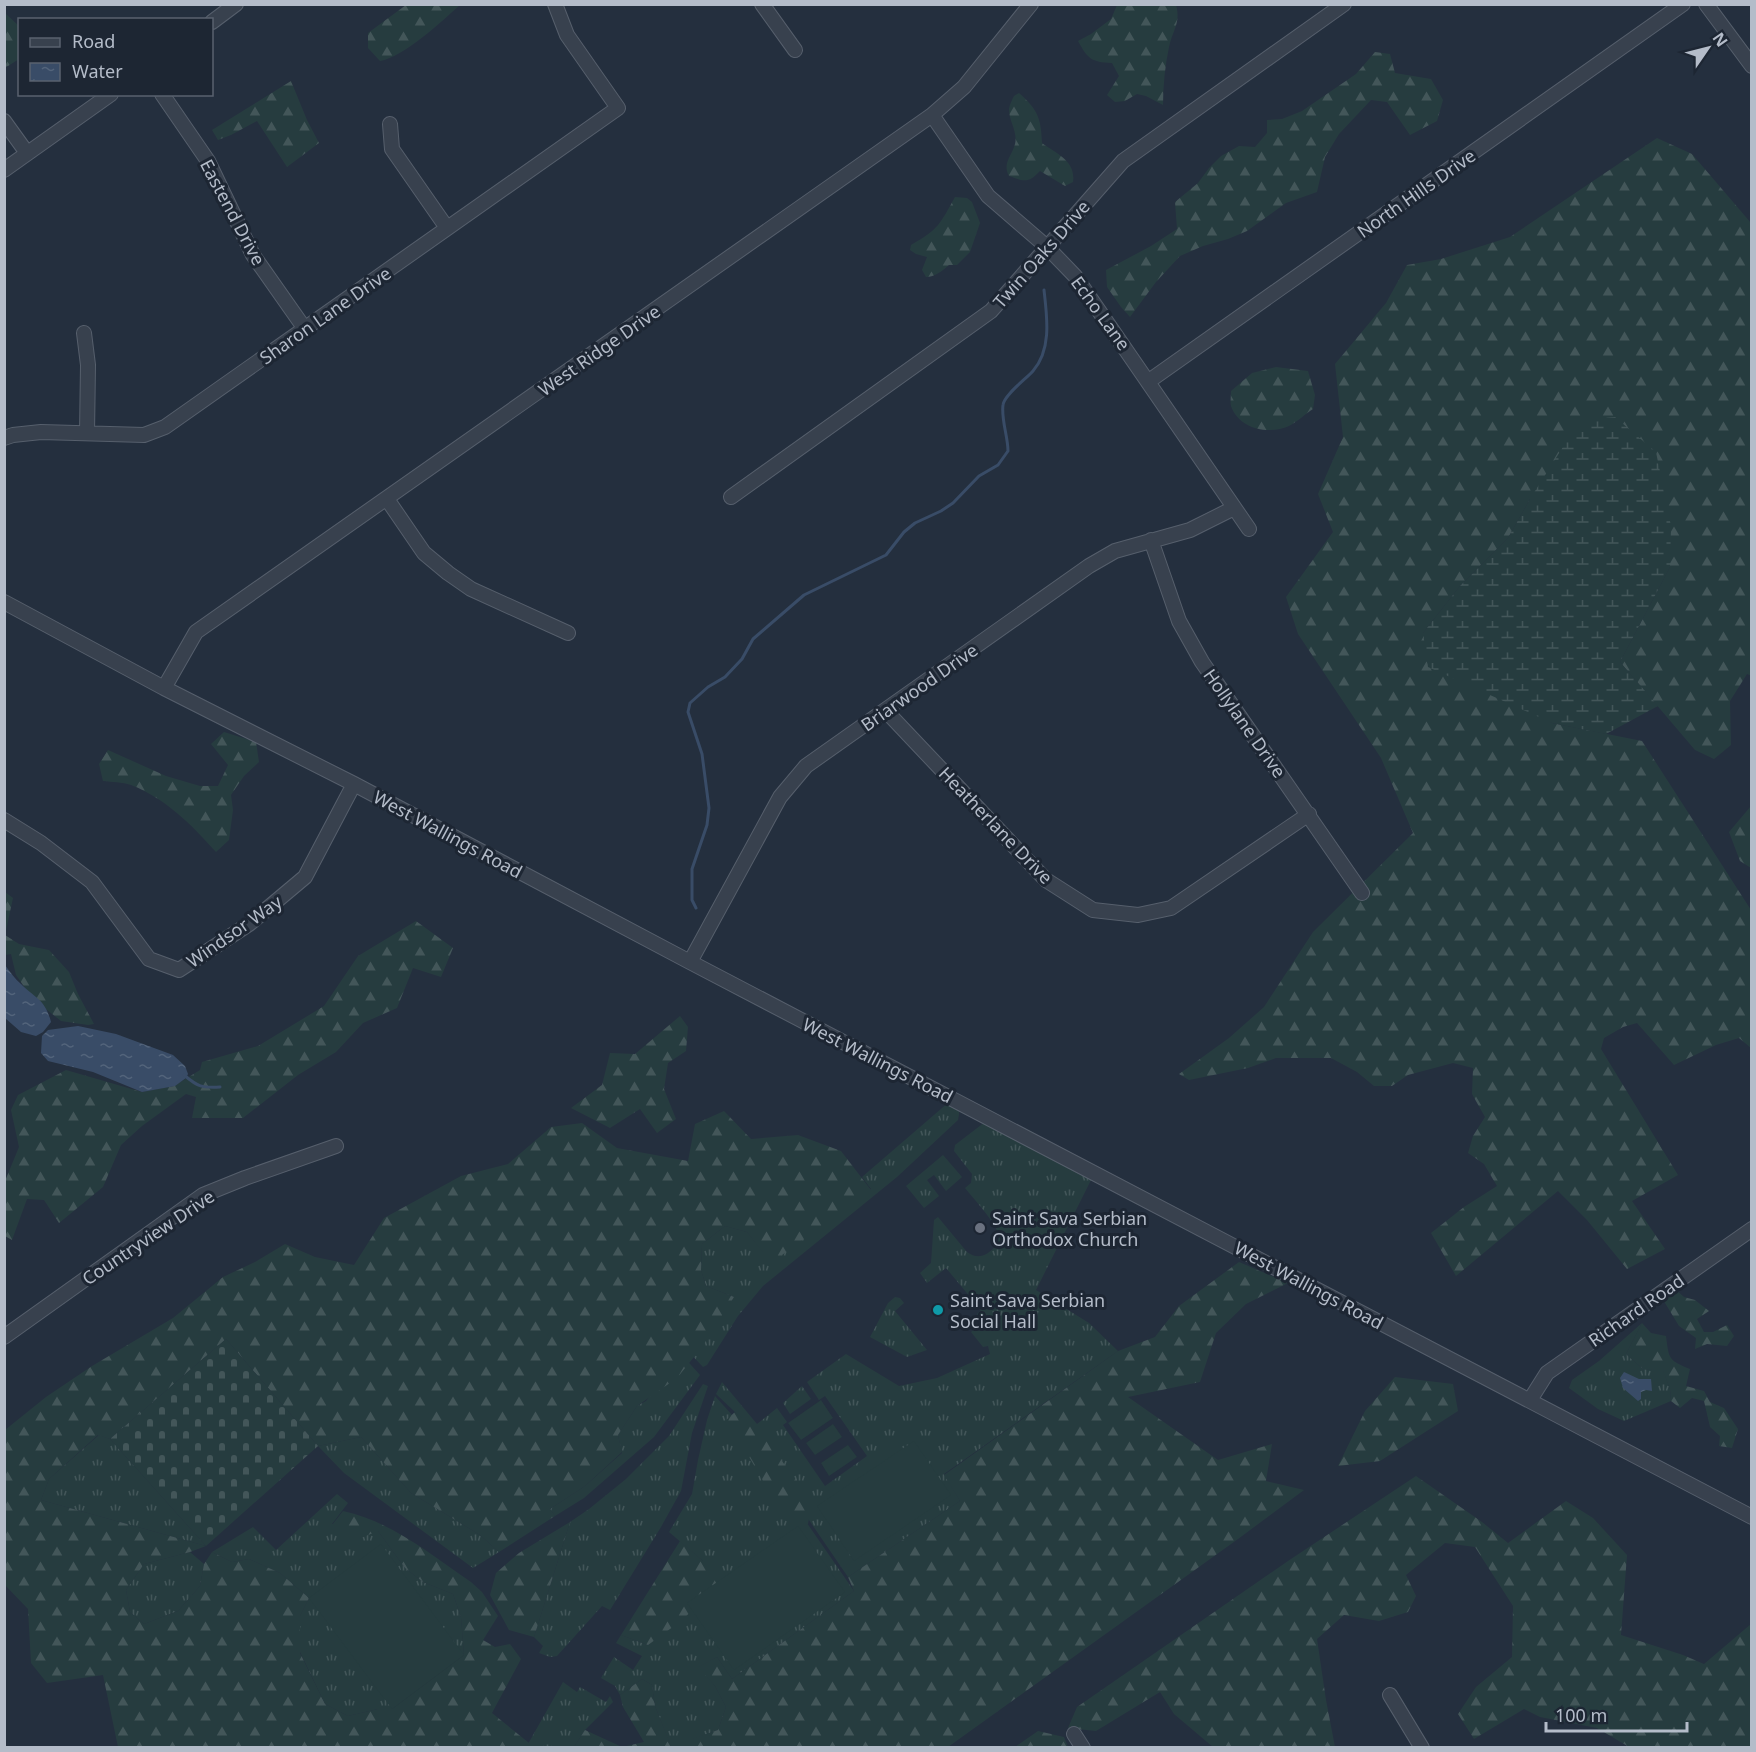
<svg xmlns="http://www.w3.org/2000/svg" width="1756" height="1752" font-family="'Noto Sans',sans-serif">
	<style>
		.grass { fill: url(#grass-tufts) }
		.forest { fill: url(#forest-firs) }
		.wetland { fill: url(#wetland-marsh) }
		.cemetery { fill: url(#cemetery-stones) }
		.pitch { fill: #263c3f }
		.water { fill: url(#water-ripples) }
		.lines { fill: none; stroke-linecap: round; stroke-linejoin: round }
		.stream { stroke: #394c67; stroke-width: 3 }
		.minor-casing { stroke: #565f6c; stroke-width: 16 }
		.minor { stroke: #38414e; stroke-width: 14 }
		.worship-dot { fill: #6b7280; stroke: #1d2633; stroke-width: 2 }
		.culture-dot { fill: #0f9aa8; stroke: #1d2633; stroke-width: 2 }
		.labels { text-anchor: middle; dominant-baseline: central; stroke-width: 6; stroke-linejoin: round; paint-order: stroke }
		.street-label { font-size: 18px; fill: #b4bcc9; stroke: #1d2633 }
		.poi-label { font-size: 18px; fill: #b4bcc9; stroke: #1d2633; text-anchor: start }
	</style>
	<defs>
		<pattern id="grass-tufts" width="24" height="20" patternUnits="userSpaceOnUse" patternTransform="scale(1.5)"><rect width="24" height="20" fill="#263c3f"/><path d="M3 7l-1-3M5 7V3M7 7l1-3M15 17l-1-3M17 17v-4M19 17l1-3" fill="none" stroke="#435659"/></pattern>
		<pattern id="forest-firs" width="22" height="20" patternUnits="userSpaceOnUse" patternTransform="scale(1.5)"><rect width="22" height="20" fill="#263c3f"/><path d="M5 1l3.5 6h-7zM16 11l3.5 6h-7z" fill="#435659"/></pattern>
		<pattern id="wetland-marsh" width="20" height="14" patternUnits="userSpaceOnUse" patternTransform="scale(1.5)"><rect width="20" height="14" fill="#263c3f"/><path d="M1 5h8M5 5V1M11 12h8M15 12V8" fill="none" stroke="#435659"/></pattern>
		<pattern id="cemetery-stones" width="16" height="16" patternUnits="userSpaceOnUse" patternTransform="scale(1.5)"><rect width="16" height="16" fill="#263c3f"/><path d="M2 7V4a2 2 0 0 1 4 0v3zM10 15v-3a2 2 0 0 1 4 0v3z" fill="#435659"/></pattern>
		<pattern id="water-ripples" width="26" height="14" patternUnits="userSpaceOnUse" patternTransform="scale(1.5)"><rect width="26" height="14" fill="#394c67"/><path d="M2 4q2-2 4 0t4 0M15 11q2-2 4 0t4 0" fill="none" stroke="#53647b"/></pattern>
	</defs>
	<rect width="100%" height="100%" fill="#242f3e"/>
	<!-- grass -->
	<path class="grass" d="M 949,1102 L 960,1108 L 958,1120 L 897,1177 L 763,1286 L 738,1316 L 707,1365 L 703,1367 L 687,1350 L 734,1297 L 706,1286 L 701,1270 L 702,1244 L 725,1226 L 747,1232 L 771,1262 L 871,1189 L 862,1177 Z
		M 985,1122 L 1092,1178 L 1036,1290 L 1089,1323 L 1118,1351 L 944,1474 L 960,1501 L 848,1577 L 798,1504 L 753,1429 L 716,1394 L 722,1382 L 757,1424 L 777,1408 L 787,1422 L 783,1425 L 825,1486 L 867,1456 L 825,1396 L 819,1400 L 807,1382 L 846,1354 L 899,1386 L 937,1378 L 990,1354 L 988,1346 L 983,1347 L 971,1332 L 982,1323 L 977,1314 L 981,1310 L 946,1268 L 927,1283 L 920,1273 L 931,1263 L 934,1220 L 938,1217 L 967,1252 C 974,1257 980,1258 988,1253 C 993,1249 998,1245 999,1238 C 1000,1227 973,1198 965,1188 L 971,1183 L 972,1174 L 954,1151 L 955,1145 Z
		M 943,1155 L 962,1177 L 946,1191 L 934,1175 L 927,1180 L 939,1196 L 924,1208 L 906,1186 Z
		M 895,1297 L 900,1298 L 904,1303 L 895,1311 L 927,1350 L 907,1357 L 870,1337 L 888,1303 Z
		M 1642,1323 L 1626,1354 L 1643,1369 L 1663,1370 L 1670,1389 L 1671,1401 L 1624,1421 L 1598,1409 L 1569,1388 L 1572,1380 L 1599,1361 Z
		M 682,1355 L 700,1375 L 654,1437 L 584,1498 L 555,1516 L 550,1509 L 585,1486 L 622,1453 L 618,1435 L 637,1406 L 646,1401 Z
		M 703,1384 L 708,1386 L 692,1433 L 681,1491 L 661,1527 L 610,1610 L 602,1606 L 557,1656 L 550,1657 L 539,1653 L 543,1646 L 534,1637 L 570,1522 L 589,1509 L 626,1479 L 669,1436 Z
		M 802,1386 L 811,1399 L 790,1414 L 783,1403 Z
		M 715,1396 L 732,1415 L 854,1591 L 732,1679 L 717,1657 L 699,1667 L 715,1686 L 726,1707 L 718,1730 L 671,1747 L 655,1706 L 652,1685 L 642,1679 L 620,1695 L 615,1686 L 601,1678 L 614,1657 L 633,1670 L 642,1656 L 616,1643 L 621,1635 L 648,1645 L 703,1561 L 669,1532 L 692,1494 L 698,1460 L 707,1420 Z
		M 99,1435 L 110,1439 L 206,1546 L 41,1500 L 49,1479 Z
		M 361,1437 L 411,1493 L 480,1535 L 499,1552 L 473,1568 L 344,1473 L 318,1446 Z
		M 337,1494 L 348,1503 L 332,1524 L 378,1531 L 405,1568 L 423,1582 L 453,1594 L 461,1617 L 464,1655 L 392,1709 L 378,1709 L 348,1716 L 325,1704 L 300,1652 L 300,1616 L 309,1598 L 280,1573 L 249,1559 L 232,1562 L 212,1552 L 253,1527 L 276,1550 Z
		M 190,1552 L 204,1564 L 200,1586 L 178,1611 L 144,1624 L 130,1612 L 126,1590 L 144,1564 Z
		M 563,1682 L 577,1692 L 580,1687 L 606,1702 L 610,1696 L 613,1702 L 585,1730 L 574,1747 L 534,1747 L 528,1744 Z"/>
	<!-- forest -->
	<path class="forest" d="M 406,5 L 460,5 C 442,21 404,57 380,61 L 368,48 L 368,33 Z
		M 1117,5 L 1176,5 C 1181,23 1173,29 1169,47 C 1165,66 1163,85 1163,105 L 1146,96 L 1137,94 L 1125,101 L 1115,102 L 1107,95 L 1119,76 L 1112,63 C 1091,62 1088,59 1078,41 L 1091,34 L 1111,19 Z
		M 5,13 L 20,27 L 19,59 L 8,66 L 5,67 Z
		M 1375,52 L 1390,54 L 1395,73 L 1431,79 L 1443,100 L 1437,121 L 1410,135 L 1387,102 L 1371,100 L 1339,134 L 1325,157 L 1317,192 L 1286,203 L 1247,231 L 1228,239 L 1203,246 L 1180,256 L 1156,282 L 1130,317 L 1121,307 L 1107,287 L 1106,270 L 1151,246 L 1177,229 L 1175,202 L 1198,183 L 1209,168 L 1221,156 L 1239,146 L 1255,147 L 1267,133 L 1267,120 L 1282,119 L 1302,111 L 1356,74 Z
		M 291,81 L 307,120 L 319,143 L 287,167 L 257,121 L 231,135 L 218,140 L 212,130 Z
		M 1019,93 C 1038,110 1041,118 1042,143 C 1057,154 1076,161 1073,182 L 1065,186 L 1040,171 C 1028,184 1024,181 1009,176 C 1002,163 1012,156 1015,144 C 1018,132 1009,121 1009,110 C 1009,106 1012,100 1014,96 Z
		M 1657,138 L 1692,154 L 1751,223 L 1752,676 L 1747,674 L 1730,701 L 1731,745 L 1714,759 L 1695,750 L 1620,662 L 1670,567 L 1530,499 L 1508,538 L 1460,586 L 1423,633 L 1552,723 L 1642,741 L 1751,910 L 1751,1048 L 1739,1038 L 1716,1045 L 1674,1065 L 1637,1023 L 1623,1027 L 1604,1038 L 1601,1049 L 1678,1175 L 1632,1201 L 1665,1249 L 1627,1269 L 1587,1220 L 1558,1191 L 1456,1276 L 1431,1233 L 1464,1207 L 1497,1186 L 1484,1164 L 1468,1153 L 1473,1136 L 1485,1117 L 1472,1094 L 1473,1068 L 1453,1063 L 1408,1075 L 1392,1086 L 1374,1086 L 1357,1072 L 1331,1058 L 1276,1058 L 1248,1068 L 1189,1080 L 1179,1074 L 1229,1038 L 1264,1007 L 1313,932 L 1413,833 L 1381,758 L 1298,634 L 1286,597 L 1333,532 L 1318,494 L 1343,437 L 1335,364 L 1386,303 L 1407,265 L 1441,259 L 1510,237 Z
		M 955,197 L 967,198 L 972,202 L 980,223 L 970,252 L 957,265 L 949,265 C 942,271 935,277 926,277 L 922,270 L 927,257 L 916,254 L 910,250 L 911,245 C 939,229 940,224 955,197 Z
		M 1276,367 L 1308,371 L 1315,395 L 1313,409 C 1305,414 1297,422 1289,426 C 1268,435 1239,429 1231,406 C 1230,402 1231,396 1231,391 L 1252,373 Z
		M 224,732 L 256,742 L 259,762 L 244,776 L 231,795 L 233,810 L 229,840 L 216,852 C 192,825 165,798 131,785 C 122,782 112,782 103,781 L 99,764 L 108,750 L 166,776 L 200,786 L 218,786 L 228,765 L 211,744 Z
		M 1751,806 L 1751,868 L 1740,861 L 1729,832 Z
		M 5,892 L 13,898 L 5,935 L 19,944 L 49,950 L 69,972 L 78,994 L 94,1024 L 88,1025 L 61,1021 L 32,998 L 16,975 L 11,954 L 5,955 Z
		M 416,921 L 453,948 L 441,977 L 413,968 L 397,1008 L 363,1023 L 336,1052 L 298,1075 L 243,1118 L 192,1118 L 196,1097 L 186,1094 L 142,1126 L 121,1145 L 103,1187 L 59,1223 L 44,1200 L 27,1199 L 12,1240 L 5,1236 L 5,1181 L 19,1147 L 11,1110 L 18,1095 L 66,1070 L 142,1092 L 174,1086 L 200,1070 L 202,1062 L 258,1046 L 324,1006 L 358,956 Z
		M 680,1016 L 688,1027 L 686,1051 L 668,1063 L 664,1089 L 676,1119 L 657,1133 L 640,1109 L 610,1128 L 571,1108 L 602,1085 L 610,1053 L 635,1054 Z
		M 724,1111 L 751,1139 L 798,1135 L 841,1151 L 871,1190 L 771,1263 L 747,1232 L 725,1226 L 702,1244 L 701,1270 L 706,1286 L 734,1297 L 702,1347 L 677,1378 L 637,1406 L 618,1435 L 622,1452 L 585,1486 L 550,1509 L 555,1516 L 499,1552 L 480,1535 L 411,1493 L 361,1437 L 318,1446 L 226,1339 L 110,1439 L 98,1435 L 49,1479 L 41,1500 L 206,1546 L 190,1552 L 144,1564 L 126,1590 L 130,1612 L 144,1624 L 178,1611 L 200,1586 L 204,1564 L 212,1552 L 232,1562 L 249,1559 L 280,1573 L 309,1598 L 300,1616 L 300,1653 L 325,1704 L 348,1716 L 378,1709 L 392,1709 L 464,1655 L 461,1617 L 453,1594 L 423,1582 L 405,1568 L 378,1531 L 361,1538 L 332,1525 L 343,1511 C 391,1521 431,1555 471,1582 L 482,1592 L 498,1616 L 483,1640 L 495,1647 L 510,1644 L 521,1659 L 492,1713 L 534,1747 L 118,1747 L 103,1675 L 47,1683 L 31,1663 L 28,1609 L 5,1585 L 5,1430 L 46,1397 L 92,1366 L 173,1318 L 223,1277 L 255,1262 L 285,1244 L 315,1257 L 354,1265 L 384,1218 L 461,1176 L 508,1164 L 551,1127 L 582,1123 L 617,1148 L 688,1161 L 695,1124 Z
		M 1239,1262 L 1288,1283 L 1246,1304 L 1216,1333 L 1200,1382 L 1128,1397 L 1218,1460 L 1272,1444 L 1266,1481 L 1304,1490 L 1238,1539 L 948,1747 L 574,1747 L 585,1730 L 622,1747 L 644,1742 L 623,1707 L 620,1695 L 642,1679 L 652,1685 L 655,1706 L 671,1746 L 718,1730 L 726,1707 L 715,1686 L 698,1667 L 717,1657 L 732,1679 L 854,1591 L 848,1577 L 960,1501 L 944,1475 L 1118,1351 L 1155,1337 L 1179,1306 Z
		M 1675,1289 L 1684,1297 L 1695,1300 L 1709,1311 L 1697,1319 L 1704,1332 L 1713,1332 L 1727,1325 L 1734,1336 L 1727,1346 L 1707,1344 L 1695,1349 L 1696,1338 L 1679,1326 L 1662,1298 Z
		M 1642,1323 L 1651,1333 L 1666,1336 C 1669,1359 1668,1360 1690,1369 L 1686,1386 L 1704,1391 L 1710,1402 L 1724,1408 L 1738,1429 L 1732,1448 L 1719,1446 L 1720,1436 L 1710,1427 L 1704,1401 L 1692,1398 L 1680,1408 L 1671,1401 L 1670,1389 L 1663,1371 L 1643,1369 L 1626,1354 Z
		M 1395,1377 L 1453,1384 L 1458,1411 L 1380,1461 L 1338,1466 L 1365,1411 Z
		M 735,1412 L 763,1436 L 812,1501 L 808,1524 L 793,1523 L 768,1489 L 748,1455 L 724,1422 Z
		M 1416,1476 L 1482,1522 L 1508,1543 L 1566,1501 L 1593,1518 L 1627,1555 L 1621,1635 L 1683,1655 L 1704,1664 L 1751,1624 L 1751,1747 L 1629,1747 L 1597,1728 L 1540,1717 L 1524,1709 L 1474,1739 L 1458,1714 L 1476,1687 L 1512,1657 L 1513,1606 L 1475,1547 L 1445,1543 L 1406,1575 L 1416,1596 L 1408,1612 L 1379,1621 L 1344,1615 L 1317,1639 L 1326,1700 L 1335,1747 L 1213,1747 L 1174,1714 L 1160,1692 L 1096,1731 L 1068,1728 L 1077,1707 L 1288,1561 Z
		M 570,1522 L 534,1637 L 509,1630 L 490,1595 L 496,1573 L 519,1553 Z
		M 680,1541 L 703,1561 L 718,1586 L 681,1621 L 648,1645 L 621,1635 Z
		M 1038,1731 L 1064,1737 L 1068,1747 L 1015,1747 Z"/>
	<!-- wetland -->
	<path class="wetland" d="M 1615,417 L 1656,452 L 1671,526 L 1670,567 L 1620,662 L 1658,706 L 1606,734 L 1552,723 L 1428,667 L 1423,633 L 1460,586 L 1508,538 L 1530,499 L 1580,420 Z"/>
	<!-- cemetery -->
	<path class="cemetery" d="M 226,1339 L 318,1446 L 206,1546 L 110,1439 Z"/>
	<!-- pitch -->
	<path class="pitch" d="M 821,1400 L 833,1418 L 801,1440 L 788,1423 Z
		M 833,1424 L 842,1437 L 815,1455 L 806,1443 Z
		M 914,1441 L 951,1495 L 854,1561 L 817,1506 Z
		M 848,1445 L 857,1457 L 829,1476 L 821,1463 Z
		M 798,1526 L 845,1592 L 734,1670 L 687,1603 Z
		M 381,1544 L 464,1655 L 392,1709 L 309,1598 Z"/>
	<!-- water -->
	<path class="water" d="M 5,965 C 10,972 15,979 21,984 C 36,999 45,999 51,1022 L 43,1032 L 36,1036 L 21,1032 L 5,1018 Z
		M 78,1026 L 116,1034 L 173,1055 L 185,1066 L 188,1074 L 186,1078 L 175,1086 L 142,1092 L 93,1072 L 48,1061 L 41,1053 L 42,1036 L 48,1030 Z
		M 1624,1372 L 1639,1379 L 1651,1379 L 1652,1391 L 1646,1390 L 1641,1392 L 1641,1399 L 1638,1401 L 1623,1388 L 1620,1378 Z"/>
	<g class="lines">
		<!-- stream -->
		<path class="stream" d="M 696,908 L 692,900 L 692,869 L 707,825 L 709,808 L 702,754 L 688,712 L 690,703 L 708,687 L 725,677 L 742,659 L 753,639 L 804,595 L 886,555 L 904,532 L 915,523 L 941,511 L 953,503 L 979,476 L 998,465 L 1008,451 C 1008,437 1001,419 1003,405 C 1004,395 1026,379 1033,371 C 1052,349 1047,317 1044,290
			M 184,1075 C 198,1087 202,1088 220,1087"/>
		<defs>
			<path id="minor" d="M 762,4 L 795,50
				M 1706,4 L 1752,66
				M 212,22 L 236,4
				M 162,94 L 208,161 L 253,255 L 305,329
				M 932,115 L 988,196 L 1047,247 L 1075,276 L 1249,529
				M 4,121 L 27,153
				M 390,124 L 392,149 L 447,228
				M 4,170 L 111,94
				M 84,333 L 88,365 L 87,433
				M 1149,381 L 1683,4
				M 4,438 L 13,435 L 41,432 L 144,435 L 165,427 L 618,108 L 567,35 L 555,4
				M 731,497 L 991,311 L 1123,161 L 1344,4
				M 387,499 L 424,553 L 448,573 L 471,589 L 568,633
				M 1151,540 L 1179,621 L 1202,662 L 1362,893
				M 4,602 L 164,688 L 354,784 L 690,962 L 1752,1517
				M 164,688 L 196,632 L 932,115 L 964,87 L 1031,4
				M 886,711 L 1046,880 L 1093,910 L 1138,915 L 1171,908 L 1309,814
				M 4,820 L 41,843 L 92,882 L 149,959 L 179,970 L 249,924 L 305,877 L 354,784
				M 690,962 L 780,797 L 806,766 L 1089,566 L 1115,551 L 1190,530 L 1234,508
				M 4,1337 L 203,1195 L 245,1178 L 336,1146
				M 1530,1400 L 1547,1373 L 1752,1229
				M 1390,1695 L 1422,1748
				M 1074,1734 L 1083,1748"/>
		</defs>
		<!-- minor casing -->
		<use href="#minor" class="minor-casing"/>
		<!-- minor -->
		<use href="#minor" class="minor"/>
	</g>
	<!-- markers -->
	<circle class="worship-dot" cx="980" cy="1228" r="6"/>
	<circle class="culture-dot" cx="938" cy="1310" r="6"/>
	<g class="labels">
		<!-- street labels -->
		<g class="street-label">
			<text transform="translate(1416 193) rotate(-35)">North Hills Drive</text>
			<text transform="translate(233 212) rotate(62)">Eastend Drive</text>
			<text transform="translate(1041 254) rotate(-49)">Twin Oaks Drive</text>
			<text transform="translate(1101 313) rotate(54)">Echo Lane</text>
			<text transform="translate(325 315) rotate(-35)">Sharon Lane Drive</text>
			<text transform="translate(599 350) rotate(-35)">West Ridge Drive</text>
			<text transform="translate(919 687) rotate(-35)">Briarwood Drive</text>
			<text transform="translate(1245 723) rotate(55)">Hollylane Drive</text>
			<text transform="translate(996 825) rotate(46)">Heatherlane Drive</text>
			<text transform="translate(448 834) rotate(28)">West Wallings Road</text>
			<text transform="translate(234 931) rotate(-35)">Windsor Way</text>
			<text transform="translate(878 1060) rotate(27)">West Wallings Road</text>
			<text transform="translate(148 1237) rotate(-34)">Countryview Drive</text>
			<text transform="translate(1309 1285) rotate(28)">West Wallings Road</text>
			<text transform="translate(1636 1310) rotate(-35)">Richard Road</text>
		</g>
		<!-- poi labels -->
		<g class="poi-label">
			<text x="992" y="1218">Saint Sava Serbian<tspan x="992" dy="21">Orthodox Church</tspan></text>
			<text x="950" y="1300">Saint Sava Serbian<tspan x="950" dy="21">Social Hall</tspan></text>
		</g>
	</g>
	<!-- border -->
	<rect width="1756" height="1752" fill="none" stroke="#b4bcc9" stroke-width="12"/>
	<!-- legend -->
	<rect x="18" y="18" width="195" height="78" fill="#1d2633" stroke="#59626f" stroke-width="1.5"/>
	<rect x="30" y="38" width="30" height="9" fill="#38414e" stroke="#59626f" stroke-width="1.5"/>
	<text x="72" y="48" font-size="18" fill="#b4bcc9">Road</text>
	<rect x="30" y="63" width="30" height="18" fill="url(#water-ripples)" stroke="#59626f" stroke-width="1.5"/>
	<text x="72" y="78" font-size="18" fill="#b4bcc9">Water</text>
	<!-- north arrow -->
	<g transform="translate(1708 48) rotate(55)" stroke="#1d2633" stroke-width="4.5" paint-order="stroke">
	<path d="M0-4.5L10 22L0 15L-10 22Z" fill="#b4bcc9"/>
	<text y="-9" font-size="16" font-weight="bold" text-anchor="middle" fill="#b4bcc9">N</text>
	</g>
	<!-- scale -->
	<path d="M1546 1722v9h141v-9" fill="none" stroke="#b4bcc9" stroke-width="3"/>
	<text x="1555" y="1722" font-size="18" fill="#b4bcc9" stroke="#1d2633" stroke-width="4.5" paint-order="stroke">100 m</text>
</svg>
